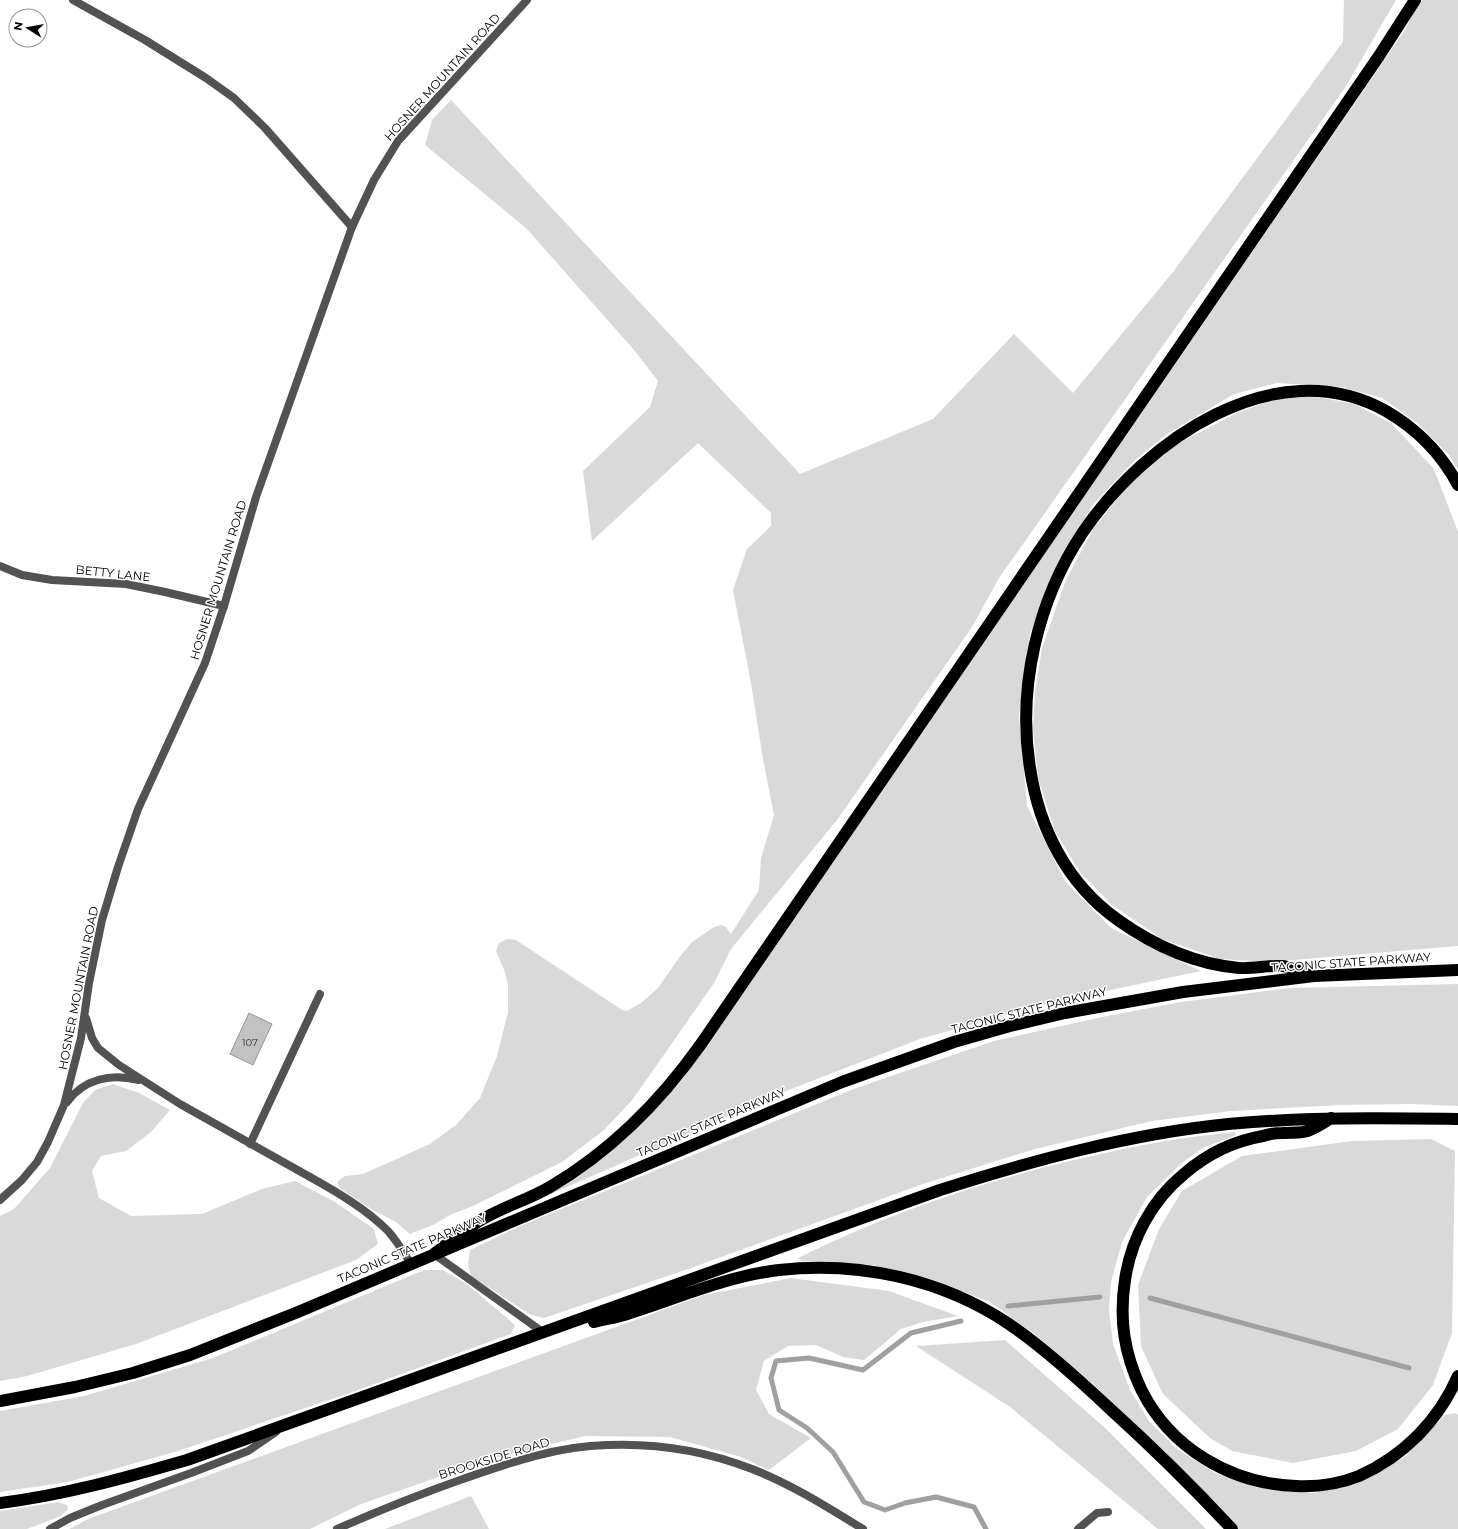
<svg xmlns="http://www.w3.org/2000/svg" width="1458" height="1529" font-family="Montserrat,sans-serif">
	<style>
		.green { fill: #d9d9d9 }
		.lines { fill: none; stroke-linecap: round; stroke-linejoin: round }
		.stream { stroke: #a0a0a0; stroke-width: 5 }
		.building { fill: #c2c2c2; stroke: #969696 }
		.lane { stroke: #525252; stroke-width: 8 }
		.street { stroke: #525252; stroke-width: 8 }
		.highway { stroke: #000; stroke-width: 12 }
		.labels { text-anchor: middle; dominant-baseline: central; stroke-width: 3; stroke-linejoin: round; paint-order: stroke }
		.number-label { font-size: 10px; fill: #303030 }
		.street-label { font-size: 12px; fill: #000; stroke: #fff }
	</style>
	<rect width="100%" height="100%" fill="#fff"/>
	<!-- green -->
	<path class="green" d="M 1344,0 L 1396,0 L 1346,86 L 999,578 L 972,627 L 837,820 L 731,949 L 714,983 L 633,1099 L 604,1130 L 562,1162 L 473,1206 L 450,1215 L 433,1225 L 410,1234 L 396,1222 L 371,1209 L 341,1189 L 338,1185 L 338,1181 L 345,1176 L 363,1174 L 430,1144 L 456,1125 L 480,1098 L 497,1056 L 508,1012 L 508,985 L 505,972 L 496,951 L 499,943 L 507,939 L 516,940 L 622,1010 L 627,1011 L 641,1003 L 658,988 L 678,959 L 692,942 L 714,927 L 722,925 L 726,927 L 731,934 L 759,890 L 761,858 L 774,815 L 763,759 L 751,683 L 733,590 L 747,549 L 771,526 L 771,513 L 698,443 L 592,541 L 583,471 L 650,407 L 658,381 L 634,350 L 526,228 L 425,145 L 432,120 L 451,100 L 800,474 L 933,419 L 1014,334 L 1073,393 L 1173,272 L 1343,42 Z
		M 1420,0 L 1458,0 L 1458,470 L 1450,456 L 1417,423 L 1382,398 L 1341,387 L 1277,383 L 1234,394 L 1167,434 L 1133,462 L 1092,506 L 1069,544 L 1045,593 L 1030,634 L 1019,715 L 1027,806 L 1065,881 L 1111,928 L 1201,971 L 1049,1003 L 920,1039 L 786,1091 L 551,1194 L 549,1192 L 590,1167 L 646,1119 L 683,1079 L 1405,30 Z
		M 1307,395 L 1354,404 L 1391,423 L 1434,469 L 1458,532 L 1458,946 L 1269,962 L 1220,959 L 1162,939 L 1112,905 L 1079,871 L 1055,831 L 1038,778 L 1033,728 L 1035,692 L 1042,648 L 1065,582 L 1093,529 L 1130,483 L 1173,446 L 1239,412 L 1273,400 Z
		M 1458,984 L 1458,1106 L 1411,1104 L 1340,1105 L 1231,1111 L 1152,1121 L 1035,1149 L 923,1184 L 691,1268 L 544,1318 L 531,1315 L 471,1276 L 468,1264 L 470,1250 L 520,1226 L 856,1088 L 994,1041 L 1102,1017 L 1181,1002 L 1289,988 Z
		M 113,1084 L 139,1093 L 170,1110 L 151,1132 L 126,1151 L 101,1156 L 92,1171 L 99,1198 L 131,1216 L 202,1214 L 262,1189 L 295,1181 L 335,1202 L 374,1229 L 378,1244 L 356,1260 L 136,1344 L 27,1376 L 0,1381 L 0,1216 L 14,1209 L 50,1168 L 83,1103 L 95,1090 Z
		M 1235,1132 L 1236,1135 L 1203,1148 L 1183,1162 L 1147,1197 L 1122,1242 L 1111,1282 L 1109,1310 L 1113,1344 L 1130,1390 L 1149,1421 L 1176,1448 L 1213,1472 L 1255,1487 L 1295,1492 L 1315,1493 L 1360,1481 L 1405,1457 L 1445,1415 L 1456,1413 L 1458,1415 L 1458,1529 L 1239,1529 L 1167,1455 L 1092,1383 L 1033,1333 L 990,1302 L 931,1279 L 874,1265 L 802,1261 L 798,1258 C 910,1202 1031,1166 1154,1143 C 1181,1138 1208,1135 1235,1132 Z
		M 1431,1139 L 1455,1151 L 1452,1333 L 1433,1385 L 1398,1429 L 1356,1451 L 1293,1463 L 1232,1451 L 1210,1438 L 1163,1394 L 1141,1346 L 1138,1285 L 1159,1229 L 1182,1191 L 1242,1156 L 1352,1141 Z
		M 424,1270 L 443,1270 L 468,1285 L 515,1325 L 511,1334 L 344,1395 L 178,1451 L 68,1482 L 0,1492 L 0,1411 L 84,1396 L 213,1358 Z
		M 791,1278 L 889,1291 L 958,1316 L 923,1322 L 901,1329 L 864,1360 L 843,1357 L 816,1345 L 788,1346 L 764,1361 L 756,1390 L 769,1414 L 811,1438 L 769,1470 L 741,1457 L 670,1437 L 585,1436 L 493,1458 L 361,1504 L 310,1529 L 69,1529 L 88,1519 L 704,1295 Z
		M 1005,1340 L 1105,1428 L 1206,1529 L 1158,1529 L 1010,1407 L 916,1346 Z
		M 471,1496 L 489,1529 L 385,1529 Z
		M 58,1502 L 67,1505 L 68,1509 L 61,1516 L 27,1529 L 0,1529 L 0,1511 Z"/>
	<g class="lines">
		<!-- stream -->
		<path class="stream" d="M 1150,1298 L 1409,1368
			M 1008,1306 L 1100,1297
			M 961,1321 L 911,1333 L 863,1370 L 809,1358 L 776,1361 L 771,1378 L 779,1410 L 807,1428 L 833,1452 L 864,1502 L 885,1510 L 905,1503 L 936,1497 L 974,1507 L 986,1529"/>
	</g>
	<!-- building -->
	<path class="building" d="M 249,1013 L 272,1024 L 253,1065 L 230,1054 Z"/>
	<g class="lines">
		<!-- lane -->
		<path class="lane" d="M 73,0 L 145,40 L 206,78 L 234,98 L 265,128 L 352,227
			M 0,566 L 22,575 L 52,580 L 126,584 L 165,592 L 224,606
			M 250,1144 L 320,994
			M 310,1177 C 337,1192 366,1209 388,1231 C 397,1241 404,1253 411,1264
			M 434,1254 L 544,1333
			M 50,1529 L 70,1518 L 102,1505 L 191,1473 L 248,1451 L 276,1432"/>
		<!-- street -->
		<path class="street" d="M 86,1018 L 92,1038 L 98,1048 L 119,1065 L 180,1104 L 310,1177
			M 67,1102 C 84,1079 111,1073 138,1080
			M 0,1200 L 22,1180 L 37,1162 L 48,1142 L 64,1105 L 81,1038 L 89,983 L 102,920 L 118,867 L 138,809 L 205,663 L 224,606 L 256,497 L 352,227 L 374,180 L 398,141 L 527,0
			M 337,1529 C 378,1511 420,1494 463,1479 C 509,1463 557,1446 607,1445 C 655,1443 706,1451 752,1469 C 791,1484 827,1507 863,1529
			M 1078,1529 L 1097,1513 L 1108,1512"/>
		<!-- highway -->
		<path class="highway" d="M 1309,975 C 1300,972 1291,967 1283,966 C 1269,965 1253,969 1239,968 C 1195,964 1153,945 1118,920 C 1067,884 1039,828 1030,768 C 1017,687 1038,599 1083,532 C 1145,441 1275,349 1386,411 C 1417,429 1441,453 1458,485
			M 1331,1118 C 1325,1122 1318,1127 1310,1130 C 1303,1134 1291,1132 1283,1133 C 1276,1133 1269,1134 1263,1136 C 1234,1141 1207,1154 1184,1174 C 1152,1200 1131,1239 1125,1280 C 1119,1319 1124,1353 1141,1389 C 1170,1448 1231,1484 1296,1486 C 1317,1487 1339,1484 1359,1476 C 1404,1456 1439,1420 1458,1376
			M 434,1254 C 448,1244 461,1232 476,1223 C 499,1208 526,1201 550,1187 C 611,1151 660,1102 701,1044 L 1379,56 L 1415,0
			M 594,1322 C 606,1319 619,1317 630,1313 C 680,1297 728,1276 779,1270 C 859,1261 942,1279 1009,1324 C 1044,1348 1077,1378 1108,1407 C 1151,1446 1192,1486 1232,1529
			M 0,1401 L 75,1387 L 133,1373 L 190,1355 L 298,1312 L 842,1082 L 954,1042 L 1010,1026 L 1065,1013 L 1183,992 L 1314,976 L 1458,970
			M 0,1503 C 64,1495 125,1478 187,1460 L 940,1190 C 1034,1160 1130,1134 1228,1124 C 1306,1117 1381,1118 1458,1119"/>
	</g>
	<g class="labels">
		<!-- number labels -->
		<g class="number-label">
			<text x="250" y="1042">107</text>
		</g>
		<!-- street labels -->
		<g class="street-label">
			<text transform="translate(442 77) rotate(-48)">HOSNER MOUNTAIN ROAD</text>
			<text transform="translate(113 573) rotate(6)">BETTY LANE</text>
			<text transform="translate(218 580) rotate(-73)">HOSNER MOUNTAIN ROAD</text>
			<text transform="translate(1351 962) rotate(-4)">TACONIC STATE PARKWAY</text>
			<text transform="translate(78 988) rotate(-79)">HOSNER MOUNTAIN ROAD</text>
			<text transform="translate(1029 1010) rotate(-14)">TACONIC STATE PARKWAY</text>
			<text transform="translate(711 1122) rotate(-23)">TACONIC STATE PARKWAY</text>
			<text transform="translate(412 1248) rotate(-23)">TACONIC STATE PARKWAY</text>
			<text transform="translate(494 1458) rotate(-17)">BROOKSIDE ROAD</text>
		</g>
	</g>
	<!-- north arrow -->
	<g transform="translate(28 28) rotate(281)"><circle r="19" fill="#ffffff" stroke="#999999"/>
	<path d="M0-3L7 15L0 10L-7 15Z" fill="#000000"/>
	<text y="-6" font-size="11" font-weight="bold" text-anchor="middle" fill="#000000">N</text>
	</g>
</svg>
